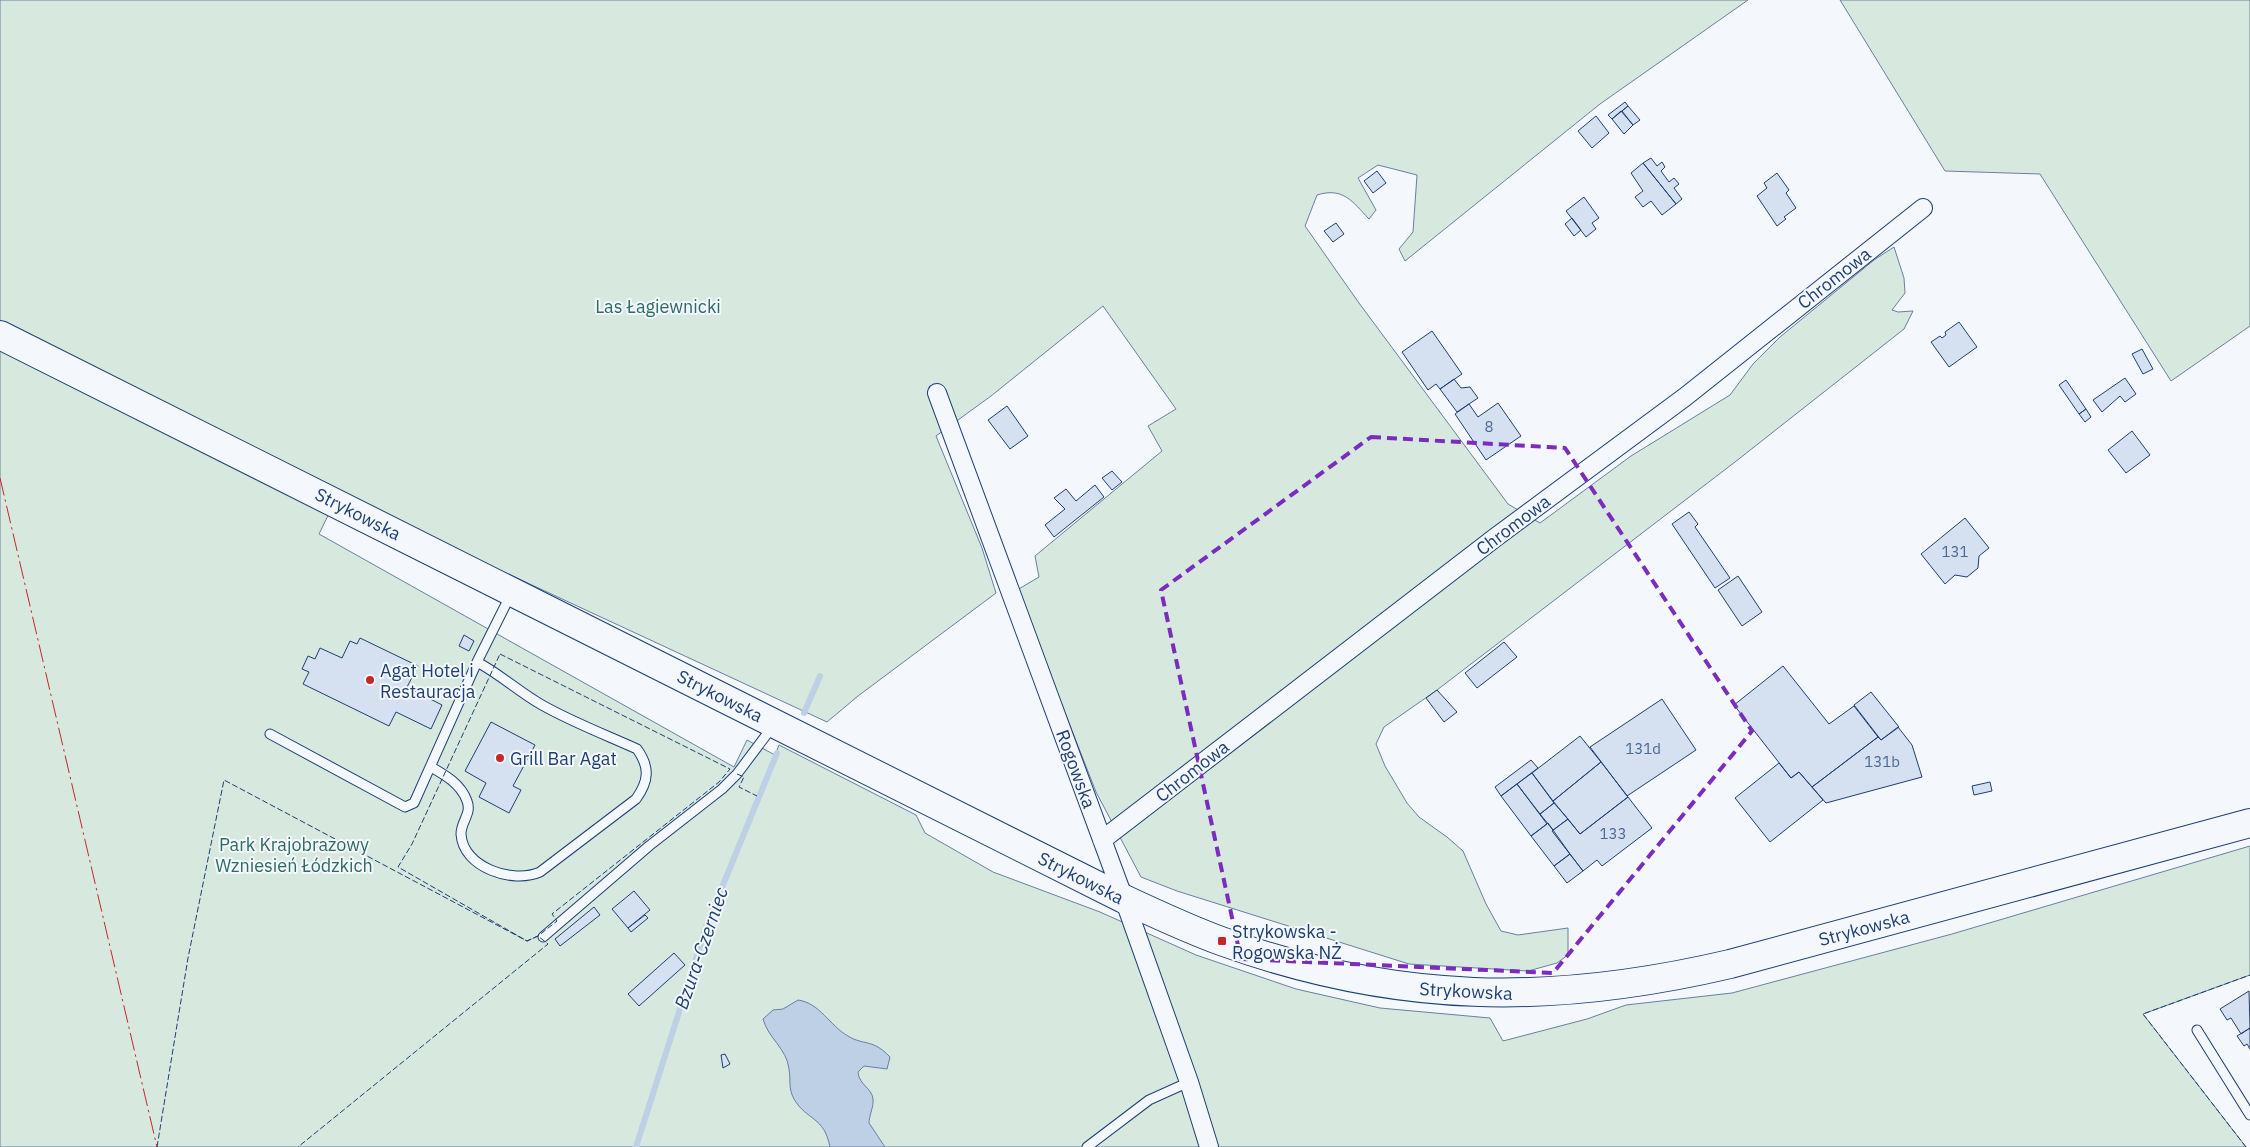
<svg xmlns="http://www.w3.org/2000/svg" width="2250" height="1147" font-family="'IBM Plex Sans',sans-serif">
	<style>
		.green { fill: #d7e8df; stroke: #687fa3 }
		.water { fill: #bed0e5; stroke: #687fa3 }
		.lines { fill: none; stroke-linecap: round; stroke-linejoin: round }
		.stream { stroke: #bed0e5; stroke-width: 6 }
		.building { fill: #d5e0f0; stroke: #1d3f73 }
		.service-casing { stroke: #1d3f73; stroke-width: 11 }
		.minor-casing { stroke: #1d3f73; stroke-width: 20 }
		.primary-casing { stroke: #1d3f73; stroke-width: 30 }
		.service { stroke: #f4f7fb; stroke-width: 9 }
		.minor { stroke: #f4f7fb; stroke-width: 18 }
		.primary { stroke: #f4f7fb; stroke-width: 28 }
		.fence { stroke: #1d3f73; stroke-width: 1; stroke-dasharray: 6 2.5; stroke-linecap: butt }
		.power { stroke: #c62828; stroke-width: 1; stroke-dasharray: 18 4 2.5 4; stroke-linecap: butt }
		.marked { fill: none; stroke: #7b2cbf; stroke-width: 4; stroke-dasharray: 10 6; stroke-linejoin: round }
		.poi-dot { fill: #c62828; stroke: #f4f7fb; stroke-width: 2 }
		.labels { text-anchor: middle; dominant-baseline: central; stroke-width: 4; stroke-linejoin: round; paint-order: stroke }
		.number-label { font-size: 15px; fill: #4b6792 }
		.street-label { font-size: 18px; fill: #1d3f73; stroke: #f4f7fb }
		.park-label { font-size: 18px; fill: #2c6c60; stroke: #f4f7fb }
		.poi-label { font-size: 18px; fill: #1d3f73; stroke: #f4f7fb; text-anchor: start }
		.water-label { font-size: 19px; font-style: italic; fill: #1d3f73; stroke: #f4f7fb }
	</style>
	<rect width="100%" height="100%" fill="#f4f7fb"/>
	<!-- green -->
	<path class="green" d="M 0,0 L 1748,0 L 1600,104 L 1405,261 L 1399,249 L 1413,232 L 1417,175 L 1378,165 L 1358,178 L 1376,210 L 1369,219 C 1352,201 1343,187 1317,195 L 1305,226 L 1359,303 L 1508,504 L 1540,523 L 1631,456 L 1730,395 L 1753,364 L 1780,337 L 1874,260 L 1894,247 L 1904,278 L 1905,293 L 1892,310 L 1898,312 L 1913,311 L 1904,329 L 1735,462 L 1437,690 L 1384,727 L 1376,744 L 1385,766 L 1407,803 L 1419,817 L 1447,837 L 1463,851 L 1486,904 L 1501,931 L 1518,935 L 1568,928 L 1568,955 L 1557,963 L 1528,971 L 1409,964 L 1177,891 L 1141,877 L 1096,792 L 1017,590 L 1039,577 L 1035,556 L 1162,451 L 1148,426 L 1176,409 L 1103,306 L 991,396 L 936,436 L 982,548 L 996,593 L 858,696 L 827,722 L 338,495 L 319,534 L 734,767 L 747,740 L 775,755 L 779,745 L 916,815 L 925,833 L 993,872 L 1100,912 L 1196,955 L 1296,989 L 1380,1008 L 1490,1018 L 1503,1041 L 1587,1019 L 1626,1005 L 1732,993 L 1952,934 L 2250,846 L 2250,975 L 2143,1014 L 2246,1147 L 0,1147 Z
		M 1840,0 L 2250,0 L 2250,326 L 2171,381 L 2040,174 L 1945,171 Z"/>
	<!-- water -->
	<path class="water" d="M 798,1000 C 820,1003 830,1026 848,1036 C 864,1046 872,1038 890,1057 L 887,1069 L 864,1066 L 858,1072 C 859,1085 872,1088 873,1099 C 874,1106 869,1116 869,1123 L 885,1147 L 830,1147 C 824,1116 807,1121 794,1099 C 788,1088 791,1081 789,1069 C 787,1049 768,1038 763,1019 L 773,1010 L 783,1009 Z"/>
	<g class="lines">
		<!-- stream -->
		<path class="stream" d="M 804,713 L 820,676
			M 636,1147 L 707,924 L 777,753"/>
	</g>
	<!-- building -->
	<path class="building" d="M 1625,102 L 1628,106 L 1612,119 L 1608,115 Z
		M 1628,106 L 1640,120 L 1633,125 L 1622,111 Z
		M 1621,111 L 1633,125 L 1624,134 L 1612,119 Z
		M 1596,116 L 1609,133 L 1592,148 L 1578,131 Z
		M 1651,158 L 1657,166 L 1662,162 L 1665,167 L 1661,171 L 1669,182 L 1674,178 L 1679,184 L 1674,188 L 1682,199 L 1676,204 L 1643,163 Z
		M 1643,163 L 1676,204 L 1662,215 L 1651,201 L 1643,207 L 1635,197 L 1643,191 L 1631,173 Z
		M 1377,171 L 1386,183 L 1373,193 L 1364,181 Z
		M 1777,173 L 1789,190 L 1786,193 L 1796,208 L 1784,217 L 1786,219 L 1777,226 L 1757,196 L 1767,188 L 1764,183 Z
		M 1584,197 L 1599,218 L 1592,223 L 1596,229 L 1586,237 L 1566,211 Z
		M 1572,218 L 1581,230 L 1574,236 L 1565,224 Z
		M 1336,223 L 1344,234 L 1333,242 L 1324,231 Z
		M 1959,322 L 1977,347 L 1949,367 L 1931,342 L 1940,336 L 1942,338 L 1946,335 L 1945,332 Z
		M 1432,331 L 1462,374 L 1440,389 L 1436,384 L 1428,390 L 1402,352 Z
		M 2142,349 L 2153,369 L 2143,374 L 2132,354 Z
		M 2125,378 L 2136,394 L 2125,402 L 2120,396 L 2102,412 L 2093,400 Z
		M 1454,379 L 1461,388 L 1470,387 L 1478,398 L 1457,412 L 1440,389 Z
		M 2066,380 L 2086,409 L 2079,414 L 2059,385 Z
		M 1498,403 L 1521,436 L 1486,460 L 1455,414 L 1469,404 L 1478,417 Z
		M 1007,406 L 1028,436 L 1010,449 L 988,420 Z
		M 2086,409 L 2091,417 L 2085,422 L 2079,414 Z
		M 2132,431 L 2150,455 L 2126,473 L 2108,450 Z
		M 1112,471 L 1122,482 L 1112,490 L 1102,478 Z
		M 1095,485 L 1104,497 L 1054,537 L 1045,525 L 1065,509 L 1054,498 L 1066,489 L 1076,501 Z
		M 1689,512 L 1698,524 L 1695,527 L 1730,578 L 1715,588 L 1672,524 Z
		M 1965,518 L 1989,548 L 1979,556 L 1978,568 L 1967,577 L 1955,575 L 1945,584 L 1921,554 Z
		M 1738,576 L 1762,612 L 1742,626 L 1718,590 Z
		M 464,635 L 474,641 L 469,651 L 459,646 Z
		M 360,638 L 418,666 L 407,687 L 442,705 L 431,729 L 396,712 L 389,726 L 303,684 L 309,672 L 302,669 L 308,656 L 315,659 L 320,648 L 342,658 L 350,641 L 357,644 Z
		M 1504,642 L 1517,657 L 1477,688 L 1465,673 Z
		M 1783,666 L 1829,724 L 1854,706 L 1878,737 L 1812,787 L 1799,772 L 1791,778 L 1734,705 Z
		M 1437,690 L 1457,712 L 1444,722 L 1426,698 Z
		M 1871,692 L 1899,727 L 1881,740 L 1854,705 Z
		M 1662,699 L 1696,750 L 1627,796 L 1590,747 Z
		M 491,722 L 535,745 L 513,786 L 521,790 L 509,813 L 479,797 L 486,783 L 465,771 Z
		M 1898,727 L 1912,745 L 1922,777 L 1826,803 L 1812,787 L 1878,737 L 1881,740 Z
		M 1580,736 L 1601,762 L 1553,801 L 1532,773 Z
		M 1531,760 L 1538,768 L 1501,796 L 1495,787 Z
		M 1601,762 L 1628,797 L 1580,834 L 1553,801 Z
		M 1779,763 L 1791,778 L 1799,772 L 1823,800 L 1770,842 L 1735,798 Z
		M 1532,773 L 1554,803 L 1540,814 L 1517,784 Z
		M 1990,782 L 1992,791 L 1974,795 L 1972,786 Z
		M 1517,784 L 1547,824 L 1531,836 L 1501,796 Z
		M 1628,797 L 1652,828 L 1602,866 L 1597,860 L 1583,871 L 1552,831 L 1568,819 L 1580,834 Z
		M 1554,803 L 1568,819 L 1553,830 L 1540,814 Z
		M 1548,823 L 1570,854 L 1554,866 L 1531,836 Z
		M 1570,854 L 1583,871 L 1567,883 L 1554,866 Z
		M 634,891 L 650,910 L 628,928 L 612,909 Z
		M 594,907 L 600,915 L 560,946 L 555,939 Z
		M 645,915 L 648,918 L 631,932 L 628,928 Z
		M 674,953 L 685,965 L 639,1006 L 628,994 Z
		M 2249,991 L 2250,1028 L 2241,1034 L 2231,1018 L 2227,1020 L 2220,1009 Z
		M 2250,1028 L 2250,1049 L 2247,1044 L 2244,1046 L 2237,1036 Z
		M 725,1054 L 730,1064 L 723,1068 L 721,1055 Z"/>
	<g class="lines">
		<defs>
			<path id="service" d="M 270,734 L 405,807 L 414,803 L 477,662 L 511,594
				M 431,767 C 445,775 461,784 467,801 C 472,814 461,821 461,834 C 463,868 513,884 540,872 L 636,799 C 649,781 650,767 637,749 C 606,735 572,722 542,705 C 519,692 500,674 477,662
				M 543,937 L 649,846 L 722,789 L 737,774 L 773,726
				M 2197,1030 L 2250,1115
				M 1087,1147 L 1149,1100 L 1189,1082"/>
			<path id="minor" d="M 937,393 L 1124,899 L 1189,1082 L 1209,1147
				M 1102,840 L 1496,537 L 1685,397 L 1923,208"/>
			<path id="primary" d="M 0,335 L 1124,899 C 1156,914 1188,929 1221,941 C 1395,1004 1551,1006 1730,964 L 2250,823"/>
		</defs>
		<!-- service casing -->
		<use href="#service" class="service-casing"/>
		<!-- minor casing -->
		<use href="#minor" class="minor-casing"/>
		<!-- primary casing -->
		<use href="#primary" class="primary-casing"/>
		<!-- service -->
		<use href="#service" class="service"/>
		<!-- minor -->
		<use href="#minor" class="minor"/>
		<!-- primary -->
		<use href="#primary" class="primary"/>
		<!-- fence -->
		<path class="fence" d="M 500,654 L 730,769 L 719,782 L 552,914 L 557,921 L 538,936 L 527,941 L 398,867 L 412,844 Z
			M 737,774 L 744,777 L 739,787 L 757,796
			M 157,1147 L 188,958 L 224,780 L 527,941 L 538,936 L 548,944 L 298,1147
			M 2246,1147 L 2143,1014 L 2250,975"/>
		<!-- power -->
		<path class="power" d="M 0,478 L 157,1147"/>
	</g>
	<!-- marked area -->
	<path class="marked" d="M 1371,437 L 1565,448 L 1752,731 L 1553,973 L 1241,959 L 1161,590 Z"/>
	<!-- markers -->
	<g class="poi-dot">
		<circle cx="370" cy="680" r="5"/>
		<circle cx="500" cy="758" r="5"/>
		<rect x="1217" y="936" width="10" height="10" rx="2.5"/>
	</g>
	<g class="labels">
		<!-- number labels -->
		<g class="number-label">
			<text x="1489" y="426">8</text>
			<text x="1955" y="551">131</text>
			<text x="1643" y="748">131d</text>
			<text x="1882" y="761">131b</text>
			<text x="1613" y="833">133</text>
		</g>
		<!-- street labels -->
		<g class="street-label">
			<text transform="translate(1834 278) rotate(-38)">Chromowa</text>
			<text transform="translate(358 514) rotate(27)">Strykowska</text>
			<text transform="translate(1513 525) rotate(-37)">Chromowa</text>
			<text transform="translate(720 696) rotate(27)">Strykowska</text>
			<text transform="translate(1076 769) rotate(70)">Rogowska</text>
			<text transform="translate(1192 771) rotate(-38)">Chromowa</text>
			<text transform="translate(1081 878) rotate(27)">Strykowska</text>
			<text transform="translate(1864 928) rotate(-15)">Strykowska</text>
			<text transform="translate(1466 991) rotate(3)">Strykowska</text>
		</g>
		<!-- park labels -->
		<g class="park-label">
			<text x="658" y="306">Las Łagiewnicki</text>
			<text x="294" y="844">Park Krajobrazowy<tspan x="294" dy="21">Wzniesień Łódzkich</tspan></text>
		</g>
		<!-- poi labels -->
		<g class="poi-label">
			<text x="380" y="670">Agat Hotel i<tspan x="380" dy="21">Restauracja</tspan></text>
			<text x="510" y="758">Grill Bar Agat</text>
			<text x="1232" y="931">Strykowska -<tspan x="1232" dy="21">Rogowska NŻ</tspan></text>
		</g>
		<!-- water labels -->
		<g class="water-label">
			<text transform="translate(701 948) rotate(-71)">Bzura-Czerniec</text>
		</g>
	</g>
</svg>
